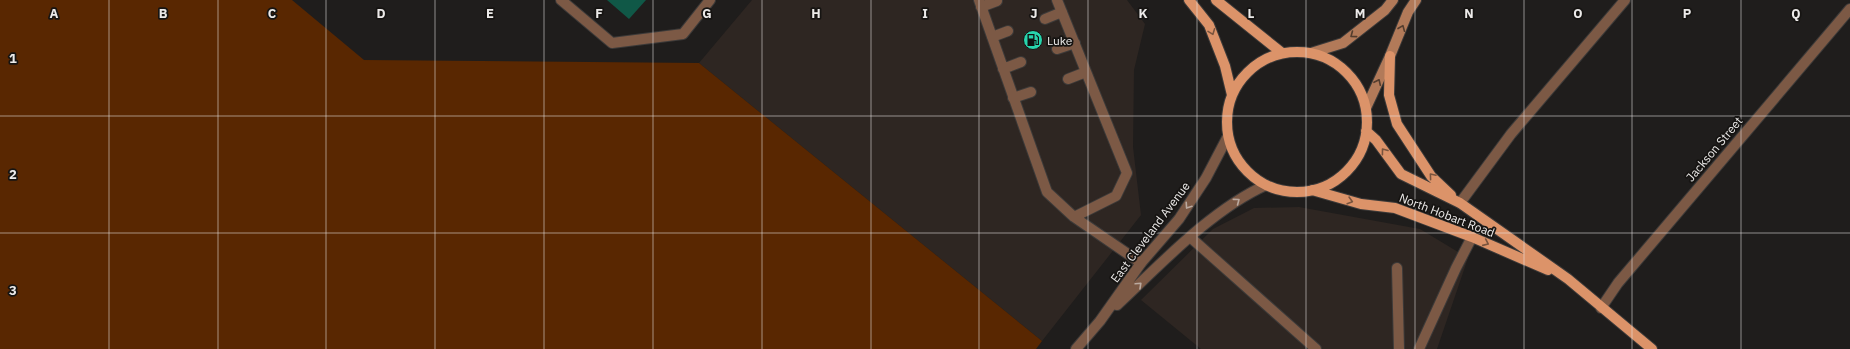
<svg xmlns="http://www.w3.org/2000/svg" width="1850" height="349" font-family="'IBM Plex Sans',sans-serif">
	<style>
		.built { fill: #2e2622 }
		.green { fill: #592701 }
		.building { fill: #105847 }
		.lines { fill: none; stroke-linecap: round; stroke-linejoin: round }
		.service-casing { stroke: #3c3a39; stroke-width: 12 }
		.minor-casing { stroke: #3c3a39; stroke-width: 12 }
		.tertiary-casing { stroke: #3c3a39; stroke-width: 12 }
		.secondary-casing { stroke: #3c3a39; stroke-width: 12 }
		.primary-casing { stroke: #3c3a39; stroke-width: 12 }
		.service { stroke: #7c5945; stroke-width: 10 }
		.minor { stroke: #7c5945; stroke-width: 10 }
		.tertiary { stroke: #7c5945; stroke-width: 10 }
		.secondary { stroke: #b27a59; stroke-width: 10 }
		.primary { stroke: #dc9369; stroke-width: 10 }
		.oneway { stroke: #543d2e }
		.oneway2 { stroke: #79543e }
		.oneway3 { stroke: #baa99f }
		.grid { fill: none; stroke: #eceae9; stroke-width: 1; stroke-opacity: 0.55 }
		.labels { text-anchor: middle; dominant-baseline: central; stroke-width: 3.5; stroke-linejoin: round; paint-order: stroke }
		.poi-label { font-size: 12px; fill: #eceae9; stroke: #161412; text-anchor: start }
		.street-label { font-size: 12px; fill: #eceae9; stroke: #161412 }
		.grid-label { font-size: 13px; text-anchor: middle; font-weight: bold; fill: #eceae9; stroke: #161412; stroke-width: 3.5; stroke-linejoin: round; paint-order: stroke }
	</style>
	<rect width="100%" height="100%" fill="#1f1d1c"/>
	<!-- built -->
	<path class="built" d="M 752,0 L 1127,0 L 1145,24 L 1134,70 L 1133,147 L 1141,215 L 1042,341 L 699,63 Z
		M 1299,207 L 1420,229 L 1468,258 L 1437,349 L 1201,349 L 1141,300 L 1213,229 L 1254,208 Z"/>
	<!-- green -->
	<path class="green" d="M 0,0 L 292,0 L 364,60 L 699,63 L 1042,341 L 1036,349 L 0,349 Z"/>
	<!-- building -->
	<path class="building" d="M 607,0 L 646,0 L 629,19 Z"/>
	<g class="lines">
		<defs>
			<path id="service" d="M 561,0 L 612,43 L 683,34 L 710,0
				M 979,0 L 1047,192 L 1074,217 L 1141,263
				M 1057,0 L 1127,173 L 1116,196 L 1074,217
				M 981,7 L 997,1
				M 1045,19 L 1062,12
				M 992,37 L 1008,31
				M 1057,49 L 1075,43
				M 1003,69 L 1021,62
				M 1068,79 L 1086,72
				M 1013,98 L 1031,92
				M 1460,203 L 1511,134 L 1625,0
				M 1190,237 L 1316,349
				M 1397,268 L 1399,349
				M 1419,349 L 1456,268 L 1472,237"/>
			<path id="minor" d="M 1601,308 L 1618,283 L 1850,9"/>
			<path id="tertiary" d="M 1117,305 C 1161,264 1211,210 1266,185
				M 1076,349 L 1100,321 L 1141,263 L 1179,219 L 1206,178 L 1228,136"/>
			<path id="secondary" d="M 1311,53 L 1343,43 L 1385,10 L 1393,0
				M 1366,108 L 1390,56 L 1408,12 L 1416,0"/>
			<path id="primary" d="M 1189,0 L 1209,25 L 1225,66 L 1232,95
				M 1216,0 L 1282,53
				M1227 122a70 70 0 1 1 140 0a70 70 0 1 1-140 0Z
				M 1390,56 L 1389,95 L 1397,124 L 1431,176 L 1451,195
				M 1366,131 L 1376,140 L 1401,174 L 1460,203 L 1568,279 L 1652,349
				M 1312,190 L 1361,204 L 1395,208 L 1472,237 L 1548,270"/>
		</defs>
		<!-- service casing -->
		<use href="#service" class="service-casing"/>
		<!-- minor casing -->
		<use href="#minor" class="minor-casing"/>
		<!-- tertiary casing -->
		<use href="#tertiary" class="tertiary-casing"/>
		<!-- secondary casing -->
		<use href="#secondary" class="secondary-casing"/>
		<!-- primary casing -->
		<use href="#primary" class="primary-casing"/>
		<!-- service -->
		<use href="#service" class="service"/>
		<!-- minor -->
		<use href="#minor" class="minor"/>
		<!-- tertiary -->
		<use href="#tertiary" class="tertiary"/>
		<!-- secondary -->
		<use href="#secondary" class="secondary"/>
		<!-- primary -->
		<use href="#primary" class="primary"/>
	</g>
	<!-- one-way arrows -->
	<defs><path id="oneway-chevron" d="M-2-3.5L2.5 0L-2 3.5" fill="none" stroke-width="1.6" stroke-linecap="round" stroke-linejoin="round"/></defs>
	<g class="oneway">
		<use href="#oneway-chevron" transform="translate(1402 28) rotate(-68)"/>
		<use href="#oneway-chevron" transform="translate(1353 35) rotate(143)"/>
		<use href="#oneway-chevron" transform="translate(1378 82) rotate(-65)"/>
	</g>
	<g class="oneway2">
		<use href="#oneway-chevron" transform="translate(1212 32) rotate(69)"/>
		<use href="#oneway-chevron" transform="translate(1384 151) rotate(-127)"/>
		<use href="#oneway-chevron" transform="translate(1432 176) rotate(-130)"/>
		<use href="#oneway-chevron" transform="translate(1350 201) rotate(16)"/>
		<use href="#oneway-chevron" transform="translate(1486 243) rotate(24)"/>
	</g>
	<g class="oneway3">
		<use href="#oneway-chevron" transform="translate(1237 201) rotate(-37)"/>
		<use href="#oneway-chevron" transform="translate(1188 206) rotate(124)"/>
		<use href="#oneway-chevron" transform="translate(1139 285) rotate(-43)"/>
	</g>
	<!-- grid -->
	<path class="grid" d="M 109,0 L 109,349M 218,0 L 218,349M 326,0 L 326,349M 435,0 L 435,349M 544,0 L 544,349M 653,0 L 653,349M 762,0 L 762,349M 871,0 L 871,349M 979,0 L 979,349M 1088,0 L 1088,349M 1197,0 L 1197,349M 1306,0 L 1306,349M 1415,0 L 1415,349M 1524,0 L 1524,349M 1632,0 L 1632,349M 1741,0 L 1741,349M 0,116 L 1850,116M 0,233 L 1850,233"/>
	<!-- icons -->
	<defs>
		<symbol id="fuel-disc" viewBox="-11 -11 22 22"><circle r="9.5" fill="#27d5ad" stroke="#161412"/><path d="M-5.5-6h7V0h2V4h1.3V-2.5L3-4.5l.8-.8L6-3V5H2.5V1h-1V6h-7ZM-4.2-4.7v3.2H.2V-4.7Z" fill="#111"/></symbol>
	</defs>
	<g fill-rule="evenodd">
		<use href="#fuel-disc" x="1022" y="29" width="22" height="22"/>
	</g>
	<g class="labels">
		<!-- poi labels -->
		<g class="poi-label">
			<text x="1047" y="40">Luke</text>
		</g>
		<!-- street labels -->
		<g class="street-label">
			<text transform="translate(1714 149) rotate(-50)">Jackson Street</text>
			<text transform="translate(1447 215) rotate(21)">North Hobart Road</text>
			<text transform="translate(1150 232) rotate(-53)">East Cleveland Avenue</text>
		</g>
	</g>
	<g class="grid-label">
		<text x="54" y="18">A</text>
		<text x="163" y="18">B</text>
		<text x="272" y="18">C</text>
		<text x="381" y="18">D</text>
		<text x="490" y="18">E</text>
		<text x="599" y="18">F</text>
		<text x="707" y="18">G</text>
		<text x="816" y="18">H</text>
		<text x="925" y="18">I</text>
		<text x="1034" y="18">J</text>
		<text x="1143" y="18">K</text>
		<text x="1251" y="18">L</text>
		<text x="1360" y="18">M</text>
		<text x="1469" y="18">N</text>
		<text x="1578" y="18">O</text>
		<text x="1687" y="18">P</text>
		<text x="1796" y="18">Q</text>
		<text x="13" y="63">1</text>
		<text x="13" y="179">2</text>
		<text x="13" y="295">3</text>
	</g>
</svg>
